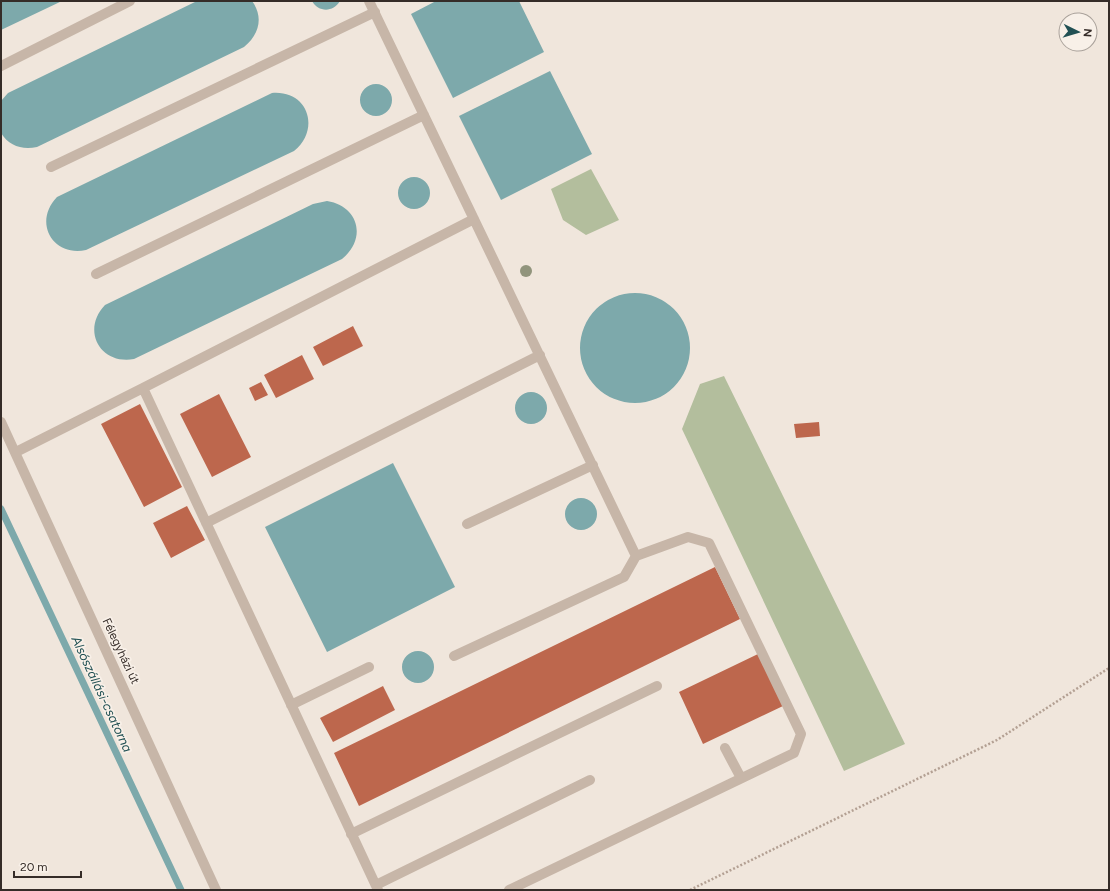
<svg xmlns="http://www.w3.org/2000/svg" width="1110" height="891" font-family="Figtree,sans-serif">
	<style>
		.green { fill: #b3be9d }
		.water { fill: #7da9ab }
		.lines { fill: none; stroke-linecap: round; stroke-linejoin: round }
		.stream { stroke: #7da9ab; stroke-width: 7 }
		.building { fill: #bd674d }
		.path { stroke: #b3a093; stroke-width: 2.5; stroke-dasharray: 2 2; stroke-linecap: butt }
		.minor { stroke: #c7b6a8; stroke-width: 10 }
		.tree { fill: #91947c }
		.labels { text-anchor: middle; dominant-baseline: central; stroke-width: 3.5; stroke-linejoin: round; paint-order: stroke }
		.street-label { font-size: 12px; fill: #352c28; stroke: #f8f0e8 }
		.water-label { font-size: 13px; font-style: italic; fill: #215053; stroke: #f8f0e8 }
	</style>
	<rect width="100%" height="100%" fill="#f0e6dc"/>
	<!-- green -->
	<path class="green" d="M 591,169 L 619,220 L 586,235 L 563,220 L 551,189 Z
		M 724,376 L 905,744 L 844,771 L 682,429 L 700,384 Z"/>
	<!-- water -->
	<path class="water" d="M 1,1 L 62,1 L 1,30 Z
		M 197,1 L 252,1 C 264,17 259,35 244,47 L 37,147 C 22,150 9,146 1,133 L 1,101 L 8,93 Z
		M 312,1 L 340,1 C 333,13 318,12 312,1 Z
		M 436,1 L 519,1 L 544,52 L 453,98 L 411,14 Z
		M 550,71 L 592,154 L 501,200 L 459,116 Z
		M360 100a16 16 0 1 1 32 0a16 16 0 1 1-32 0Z
		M 272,93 C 308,90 321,129 294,151 L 86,250 C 52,257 33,222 57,197 Z
		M398 193a16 16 0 1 1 32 0a16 16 0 1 1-32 0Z
		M 327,201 C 359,206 367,239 342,259 L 134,359 C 100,365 81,330 105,305 L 313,204 Z
		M580 348a55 55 0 1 1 110 0a55 55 0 1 1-110 0Z
		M515 408a16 16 0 1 1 32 0a16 16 0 1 1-32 0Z
		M 393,463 L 455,587 L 327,652 L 265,527 Z
		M565 514a16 16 0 1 1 32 0a16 16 0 1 1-32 0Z
		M402 667a16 16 0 1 1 32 0a16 16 0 1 1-32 0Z"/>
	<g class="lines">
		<!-- stream -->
		<path class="stream" d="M 1,509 L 181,890"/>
	</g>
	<!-- building -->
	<path class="building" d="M 353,326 L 363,346 L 323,366 L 313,347 Z
		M 302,355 L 314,379 L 276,398 L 264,375 Z
		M 261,382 L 268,395 L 255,401 L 249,388 Z
		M 219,394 L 251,457 L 212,477 L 180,414 Z
		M 140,404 L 182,487 L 144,507 L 101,424 Z
		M 819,422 L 820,436 L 796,438 L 794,424 Z
		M 187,506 L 205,540 L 171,558 L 153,523 Z
		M 715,567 L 740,619 L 359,806 L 334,753 Z
		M 758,654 L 783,706 L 703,744 L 679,692 Z
		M 383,686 L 395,710 L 333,742 L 320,718 Z"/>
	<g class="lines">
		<!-- path -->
		<path class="path" d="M 690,890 L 997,740 L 1109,668"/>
		<!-- minor -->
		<path class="minor" d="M 369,1 L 636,556 L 688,537 L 709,543 L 801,734 L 794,753 L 509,890
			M 1,66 L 130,1
			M 51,167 L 375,12
			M 96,274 L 424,115
			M 1,422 L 216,890
			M 16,452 L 143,388
			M 206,523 L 540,355
			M 467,524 L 593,465
			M 454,656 L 624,577 L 636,556
			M 291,705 L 369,667
			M 725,748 L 741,778
			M 351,834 L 657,686
			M 376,885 L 590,780
			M 378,890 L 143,388 L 474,219"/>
	</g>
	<!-- trees -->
	<circle class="tree" cx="526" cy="271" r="6"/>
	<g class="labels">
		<!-- street labels -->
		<g class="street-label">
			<text transform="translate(121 651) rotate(65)">Félegyházi út</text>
		</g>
		<!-- water labels -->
		<g class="water-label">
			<text transform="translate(102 694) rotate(65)">Alsószállási-csatorna</text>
		</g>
	</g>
	<!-- border -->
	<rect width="1110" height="891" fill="none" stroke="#352c28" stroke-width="4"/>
	<!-- north arrow -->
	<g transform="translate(1078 32) rotate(95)"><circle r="19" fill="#f8f0e8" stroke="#aaa29b"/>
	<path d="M0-3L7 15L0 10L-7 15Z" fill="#215053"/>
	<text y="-6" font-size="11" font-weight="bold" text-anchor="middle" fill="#352c28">N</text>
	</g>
	<!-- scale -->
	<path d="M14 871v6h67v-6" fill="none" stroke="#352c28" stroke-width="2"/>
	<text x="20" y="871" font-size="12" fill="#352c28" stroke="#f8f0e8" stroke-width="3" paint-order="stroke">20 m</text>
</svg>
